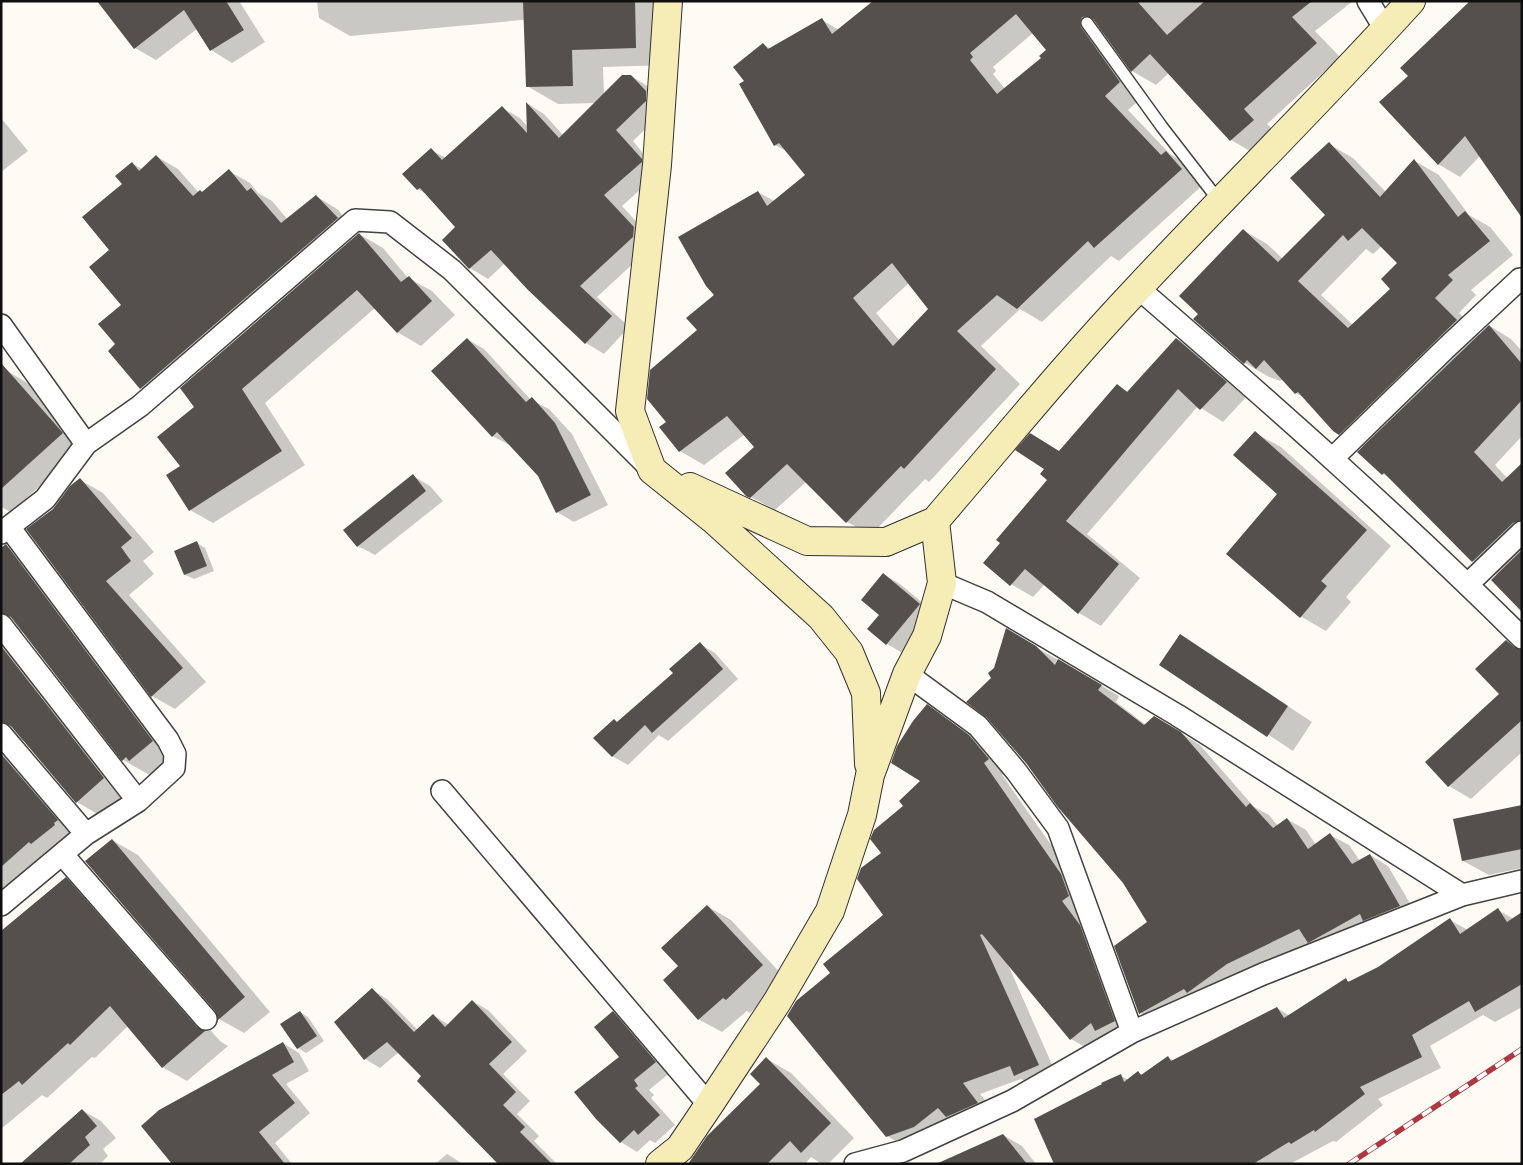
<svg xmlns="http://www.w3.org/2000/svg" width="1523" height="1165" font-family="'Roboto Serif',serif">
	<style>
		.shadow { fill: #0003; fill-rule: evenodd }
		.building { fill: #56504d; fill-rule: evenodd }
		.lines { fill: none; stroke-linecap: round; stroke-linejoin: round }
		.lane-casing { stroke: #424242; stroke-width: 14 }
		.street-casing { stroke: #424242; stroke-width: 24 }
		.secondary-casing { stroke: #313131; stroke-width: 30 }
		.lane { stroke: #fff; stroke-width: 11 }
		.street { stroke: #fff; stroke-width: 21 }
		.secondary { stroke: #f5ecb6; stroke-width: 28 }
		.rail-casing { stroke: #af3741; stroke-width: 5.5 }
		.rail { stroke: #fff; stroke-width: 4; stroke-dasharray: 11; stroke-linecap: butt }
	</style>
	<rect width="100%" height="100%" fill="#fdfbf3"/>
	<!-- shadow -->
	<path class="shadow" d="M 105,1 L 239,1 L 265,42 L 232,63 L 211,50 L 197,29 L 156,60 L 135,48 Z
		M 317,1 L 556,1 L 555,17 L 350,36 L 319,18 Z
		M 597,1 L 666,1 L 668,65 L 603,67 L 604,95 L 631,76 L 649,87 L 663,112 L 633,141 L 659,173 L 622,206 L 652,239 L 651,247 L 597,297 L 629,327 L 604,354 L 586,343 L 505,263 L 488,279 L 470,268 L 444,240 L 457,227 L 428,195 L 418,189 L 404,174 L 431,150 L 446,158 L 502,108 L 520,118 L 528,127 L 528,104 L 544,114 L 563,135 L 595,103 L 558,104 L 527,86 Z
		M 874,1 L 1353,1 L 1315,31 L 1340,57 L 1267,124 L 1277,134 L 1255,154 L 1231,140 L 1169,73 L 1156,85 L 1132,71 L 1105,33 L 1103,38 L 1144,96 L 1128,110 L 1170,154 L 1190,166 L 1205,183 L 1119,261 L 1111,256 L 1042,322 L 1020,309 L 981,346 L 1020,384 L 929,482 L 925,479 L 871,535 L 847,522 L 806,482 L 775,510 L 747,495 L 756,448 L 745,434 L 704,465 L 680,451 L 668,422 L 698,330 L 758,192 L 774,201 L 806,175 L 788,152 L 775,145 L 746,81 L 763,44 L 771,49 L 822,20 L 839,30 ZM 1033,33 L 1047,50 L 1043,59 L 1005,89 L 993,74 L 996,71 L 993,67 ZM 909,283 L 929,309 L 900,341 L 876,313 Z
		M 1472,1 L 1480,156 L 1460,177 L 1438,164 L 1409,76 L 1439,33 L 1438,32 Z
		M 1,118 L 28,151 L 1,172 Z
		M 1329,144 L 1353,158 L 1386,192 L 1415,161 L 1439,175 L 1469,215 L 1490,227 L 1513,255 L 1471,290 L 1476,295 L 1459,313 L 1480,335 L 1490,326 L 1511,339 L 1520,349 L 1522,347 L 1522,436 L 1495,465 L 1508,479 L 1522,465 L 1522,610 L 1497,575 L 1473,561 L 1391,479 L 1383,474 L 1359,452 L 1364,447 L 1334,430 L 1306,399 L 1296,393 L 1283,379 L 1280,381 L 1269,377 L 1245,363 L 1200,314 L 1243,230 L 1267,244 L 1283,259 L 1326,215 ZM 1382,246 L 1399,263 L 1392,289 L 1353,325 L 1321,295 L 1366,249 L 1373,254 Z
		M 156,156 L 178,169 L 199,193 L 203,193 L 229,171 L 250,183 L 258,193 L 272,201 L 288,220 L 316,196 L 337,209 L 358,231 L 162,401 L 141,388 L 110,351 L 117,345 L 122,305 L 111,250 L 124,185 L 133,164 L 142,169 Z
		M 359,234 L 383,248 L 408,278 L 432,291 L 455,315 L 421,346 L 397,332 L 375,308 L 265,403 L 305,465 L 213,523 L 190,510 L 182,466 L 196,407 Z
		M 467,339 L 484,349 L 531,400 L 549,409 L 572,434 L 608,505 L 574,522 L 557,512 L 539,476 L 510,445 L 492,436 Z
		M 1177,339 L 1199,352 L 1248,395 L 1223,422 L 1198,406 L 1087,534 L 1140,578 L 1101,626 L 1079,613 L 1045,584 L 1033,597 L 1011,584 L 1060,452 L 1118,385 L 1128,392 Z
		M 9,372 L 31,385 L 84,446 L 11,512 L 1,507 L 1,379 Z
		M 1255,433 L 1281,447 L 1391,546 L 1346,597 L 1351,602 L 1326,631 L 1300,616 L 1279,494 Z
		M 413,476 L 430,486 L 443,501 L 375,555 L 358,546 Z
		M 80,480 L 103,493 L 154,552 L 143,561 L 154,574 L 129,595 L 206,682 L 175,709 L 152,696 L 54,510 Z
		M 197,543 L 205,548 L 214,571 L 194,579 L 185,575 L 176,552 Z
		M 6,546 L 36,562 L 182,758 L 153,777 L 123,760 L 23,631 L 18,644 L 132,795 L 106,819 L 77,802 L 24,740 L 22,741 L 18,753 L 86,837 L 1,908 L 1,550 Z
		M 883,574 L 900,584 L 936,614 L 904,654 L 887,644 L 868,629 L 880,615 Z
		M 1007,630 L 1119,696 L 1116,702 L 1146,725 L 1173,728 L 1200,745 L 1254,807 L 1269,815 L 1278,826 L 1287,819 L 1306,830 L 1316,845 L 1330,835 L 1349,845 L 1360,861 L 1370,855 L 1388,866 L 1418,917 L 1327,953 L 1310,943 L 1246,974 L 1158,1024 L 1140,1013 L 1149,922 L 993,678 Z
		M 1180,635 L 1312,722 L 1293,751 L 1161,664 Z
		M 1506,641 L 1522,650 L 1522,752 L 1471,799 L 1449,786 L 1427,762 L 1501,694 Z
		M 700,644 L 715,653 L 738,679 L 668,741 L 659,735 L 628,765 L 612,756 L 618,723 L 674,673 Z
		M 928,706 L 988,748 L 1008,770 L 1002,775 L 1080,886 L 1133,1031 L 1090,1050 L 1071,1039 L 1006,960 L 1057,1076 L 1034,1086 L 1021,1079 L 980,1094 L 996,1114 L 906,1147 L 887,1136 L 832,973 L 884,915 L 883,854 L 905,807 L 922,781 Z
		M 1522,806 L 1522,868 L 1489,875 L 1463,861 Z
		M 112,840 L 138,855 L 270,1012 L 244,1033 L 219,1019 L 217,1010 Z
		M 66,879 L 90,893 L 220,1041 L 228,1046 L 187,1081 L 162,1067 L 128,1026 L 95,1058 L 92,1057 L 47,1098 L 42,1095 L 1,1129 L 1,931 Z
		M 707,906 L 731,920 L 786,979 L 750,1013 L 747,1011 L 722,1032 L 698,1019 Z
		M 1498,910 L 1514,919 L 1522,913 L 1522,1007 L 1495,1022 L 1483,1015 L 1430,1046 L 1441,1068 L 1378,1099 L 1383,1105 L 1336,1142 L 1333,1141 L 1290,1164 L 1056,1164 L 1121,1076 L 1129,1080 L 1138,1073 L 1143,1075 L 1168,1057 L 1174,1061 L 1277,1008 L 1290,1016 L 1346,980 L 1350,982 L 1379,969 L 1450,920 L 1468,930 Z
		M 372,990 L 387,999 L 418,1030 L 433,1015 L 449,1025 L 472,1001 L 488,1010 L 527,1051 L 503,1074 L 530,1101 L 517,1114 L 539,1136 L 534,1141 L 557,1164 L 499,1164 L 399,1052 L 380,1068 L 365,1059 Z
		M 300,1012 L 308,1017 L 324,1041 L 306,1053 L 298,1048 L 282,1024 Z
		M 613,1013 L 629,1022 L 671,1072 L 649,1090 L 654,1095 L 651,1098 L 675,1125 L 655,1143 L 650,1140 L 637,1152 L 621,1142 L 597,1118 L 621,1058 Z
		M 283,1043 L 299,1053 L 309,1071 L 286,1084 L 310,1113 L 275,1143 L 292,1164 L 174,1164 Z
		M 767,1059 L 791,1073 L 854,1138 L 828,1164 L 822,1164 L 811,1157 L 805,1164 L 691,1164 L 762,1084 Z
		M 82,1110 L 101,1121 L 116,1138 L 103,1149 L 108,1156 L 100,1164 L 22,1164 Z
		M 1003,1135 L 1022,1146 L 1036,1164 L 954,1164 Z
		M 447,1154 L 463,1164 L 435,1164 Z"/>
	<!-- building -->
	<path class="building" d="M 97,1 L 226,1 L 244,30 L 210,51 L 184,10 L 134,49 Z
		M 523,1 L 635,1 L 636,48 L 572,50 L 573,86 L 526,87 Z
		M 873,1 L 1137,1 L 1167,35 L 1205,1 L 1312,1 L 1292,17 L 1317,43 L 1244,109 L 1254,120 L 1230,141 L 1150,54 L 1131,72 L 1093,19 L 1087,16 L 1082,17 L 1080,23 L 1081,27 L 1120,82 L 1105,96 L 1161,155 L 1166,151 L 1182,169 L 1094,248 L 1088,241 L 1017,309 L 997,295 L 957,331 L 996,369 L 904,469 L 901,466 L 846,523 L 787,464 L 750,498 L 746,496 L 725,473 L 754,447 L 727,416 L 679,452 L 659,427 L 666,422 L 647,399 L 650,370 L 697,330 L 686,318 L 714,295 L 706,286 L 678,237 L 758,191 L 767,206 L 805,175 L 779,143 L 774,146 L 739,84 L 744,81 L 733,67 L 763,43 L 768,49 L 822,18 L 832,34 ZM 1016,14 L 1046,50 L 1039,56 L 1041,58 L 997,94 L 970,60 L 973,57 L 970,53 ZM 892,263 L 928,309 L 893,346 L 853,298 Z
		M 1470,1 L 1522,1 L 1522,218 L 1465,136 L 1438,165 L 1379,102 L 1408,76 L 1400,68 Z
		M 622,75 L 631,75 L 646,91 L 646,101 L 616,130 L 642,159 L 642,162 L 604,195 L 634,227 L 633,237 L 580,286 L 612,316 L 585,344 L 528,290 L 491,250 L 469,269 L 442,240 L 455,227 L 420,188 L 417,190 L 402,174 L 431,148 L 442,160 L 502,106 L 527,133 L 526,102 L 559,138 Z
		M 1329,142 L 1380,197 L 1414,159 L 1458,217 L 1465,211 L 1490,241 L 1448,275 L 1453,280 L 1435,298 L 1457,320 L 1339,435 L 1333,431 L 1298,392 L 1295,394 L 1264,360 L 1256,369 L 1247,360 L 1244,364 L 1193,319 L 1198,314 L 1179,296 L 1243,229 L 1278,262 L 1325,215 L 1290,178 ZM 1362,228 L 1397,263 L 1381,279 L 1390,289 L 1348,328 L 1298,281 L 1343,235 L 1348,241 Z
		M 156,155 L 193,196 L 200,190 L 202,192 L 229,169 L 247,191 L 251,188 L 281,223 L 316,195 L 338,218 L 140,389 L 108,351 L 115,344 L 98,324 L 121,305 L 89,267 L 109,250 L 82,217 L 122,184 L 115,176 L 132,162 L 139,171 Z
		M 359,233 L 401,282 L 409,276 L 432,301 L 397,333 L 357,290 L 242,389 L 282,451 L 189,511 L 166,475 L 180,466 L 157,437 L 194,407 L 180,388 Z
		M 1489,325 L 1522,364 L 1522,400 L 1474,452 L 1502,482 L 1522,463 L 1522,520 L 1513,523 L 1472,562 L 1384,473 L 1382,475 L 1357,452 Z
		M 467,338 L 526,402 L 532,397 L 555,423 L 591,495 L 556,513 L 538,476 L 497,432 L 492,437 L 431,371 Z
		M 1176,338 L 1227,382 L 1200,410 L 1178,389 L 1066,521 L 1119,564 L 1078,614 L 1025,569 L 1010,586 L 983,563 L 1000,543 L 996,540 L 1047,480 L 1040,474 L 1044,469 L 1015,450 L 1030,433 L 1059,451 L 1117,384 L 1127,392 Z
		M 1,363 L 63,433 L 1,489 Z
		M 1255,431 L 1367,530 L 1321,581 L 1327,586 L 1300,618 L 1226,554 L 1277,494 L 1233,455 Z
		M 413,474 L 426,491 L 357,547 L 343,530 Z
		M 80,478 L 132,538 L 121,547 L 131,561 L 106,581 L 183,668 L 151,697 L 26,529 L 53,509 L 70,486 Z
		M 197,541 L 207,566 L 184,575 L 174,551 Z
		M 6,544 L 153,741 L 129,761 L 126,757 L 122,761 L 11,617 L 1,613 L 1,548 Z
		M 1522,550 L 1522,612 L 1491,580 Z
		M 883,573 L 920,604 L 886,645 L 867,629 L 879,615 L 861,600 Z
		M 1006,628 L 1036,646 L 1055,665 L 1058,659 L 1102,685 L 1098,690 L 1144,725 L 1154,716 L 1181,732 L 1246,807 L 1250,803 L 1273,828 L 1287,818 L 1308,849 L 1330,833 L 1352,864 L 1370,854 L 1400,906 L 1363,921 L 1360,914 L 1308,943 L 1299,929 L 1227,964 L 1187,993 L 1184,989 L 1139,1014 L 1114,946 L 1147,922 L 1123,883 L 1057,806 L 1026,763 L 987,718 L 966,702 L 991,678 L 988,673 L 994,668 Z
		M 1180,634 L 1288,706 L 1267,737 L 1159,665 Z
		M 1506,640 L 1514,647 L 1522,650 L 1522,720 L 1448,787 L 1425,762 L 1499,694 L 1475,669 Z
		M 700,642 L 723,669 L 652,733 L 645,725 L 612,757 L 593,738 L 614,719 L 617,722 L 673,673 L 669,669 Z
		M 1,646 L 104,778 L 76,803 L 11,726 L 1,722 Z
		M 927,704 L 969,735 L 989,759 L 984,763 L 1061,874 L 1069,896 L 1062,901 L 1080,925 L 1115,1021 L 1095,1031 L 1091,1023 L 1070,1040 L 982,934 L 980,935 L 1039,1065 L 1014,1076 L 1010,1066 L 963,1083 L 978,1103 L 946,1117 L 938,1108 L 914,1127 L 886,1137 L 787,1016 L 796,1001 L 830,973 L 823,964 L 883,915 L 857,879 L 861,868 L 881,853 L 870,839 L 874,830 L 903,806 L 899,801 L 920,781 L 891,763 L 897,746 L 913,721 Z
		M 1,754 L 58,820 L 54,823 L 55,825 L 31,844 L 29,842 L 1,867 Z
		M 1522,805 L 1522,849 L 1462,861 L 1453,819 Z
		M 112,839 L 245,997 L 218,1020 L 215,1011 L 85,861 Z
		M 66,877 L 197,1027 L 205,1031 L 162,1068 L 110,1006 L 70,1045 L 68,1043 L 22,1085 L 19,1081 L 1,1095 L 1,931 Z
		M 707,905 L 763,965 L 726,1000 L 723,998 L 698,1020 L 663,980 L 678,966 L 661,948 Z
		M 1498,908 L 1507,922 L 1522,912 L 1522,984 L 1475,1012 L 1469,1001 L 1412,1035 L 1422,1057 L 1360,1087 L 1365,1094 L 1315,1132 L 1314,1130 L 1291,1144 L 1289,1142 L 1253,1164 L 1054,1164 L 1034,1119 L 1102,1084 L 1101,1083 L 1121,1074 L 1124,1082 L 1138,1071 L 1141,1075 L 1168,1056 L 1171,1061 L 1277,1007 L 1284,1018 L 1346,978 L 1348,982 L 1378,967 L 1450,918 L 1460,934 Z
		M 372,988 L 414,1032 L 433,1014 L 445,1027 L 472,1000 L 512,1042 L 489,1064 L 516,1092 L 503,1105 L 525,1127 L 520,1132 L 552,1164 L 498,1164 L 417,1081 L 421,1076 L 387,1042 L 364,1060 L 334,1022 Z
		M 300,1011 L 317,1036 L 297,1049 L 280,1024 Z
		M 613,1011 L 656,1062 L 634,1080 L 638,1086 L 635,1088 L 660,1115 L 638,1135 L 634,1130 L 620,1143 L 596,1119 L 574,1092 L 619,1057 L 594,1027 Z
		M 283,1042 L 294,1062 L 272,1075 L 295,1103 L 259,1132 L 285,1164 L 172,1164 L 141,1126 L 159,1110 Z
		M 766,1057 L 831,1123 L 801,1153 L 790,1141 L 767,1164 L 688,1164 L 707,1136 L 760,1084 L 750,1074 Z
		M 82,1109 L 97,1126 L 85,1137 L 90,1145 L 69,1164 L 20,1164 Z
		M 1003,1134 L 1027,1164 L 936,1164 Z"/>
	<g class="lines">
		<defs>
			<path id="lane" d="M 1087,23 L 1162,127 L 1220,202"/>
			<path id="street" d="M 1368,1 L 1385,29
				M 1138,288 C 1269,401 1399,516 1522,638
				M 1,325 L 86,444
				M 1332,459 L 1446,348 L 1520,279
				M 1,533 L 45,499 L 86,444 L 140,406 L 355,220 L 390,222 L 452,270 L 648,466
				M 942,583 L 987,602 L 1177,715 L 1462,895
				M 1468,584 L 1522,532
				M 1,625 L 138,801
				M 907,674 L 978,726 L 1016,771 L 1058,828 L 1132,1032
				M 1,734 L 86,834
				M 442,791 L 709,1105
				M 62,854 L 206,1019
				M 1,905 L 86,834 L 138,801 L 174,768 L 175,754 L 168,740 L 9,527
				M 855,1164 L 903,1151 L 1012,1101 L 1132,1032 L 1263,974 L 1462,895 L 1522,881"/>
			<path id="secondary" d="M 668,1 L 657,165 L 630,411 L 652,470 L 713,519 L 821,617 L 849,652 L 866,693 L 869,764
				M 690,487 L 807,541 L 886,542 L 935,521
				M 660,1164 L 680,1148 L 709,1105 L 777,1002 L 830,911 L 862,815 L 870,775 L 907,674 L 927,636 L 942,583 L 935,521 C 1002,443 1067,363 1138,288 C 1228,192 1322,99 1411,1"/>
		</defs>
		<!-- lane casing -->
		<use href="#lane" class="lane-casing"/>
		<!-- street casing -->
		<use href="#street" class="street-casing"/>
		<!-- secondary casing -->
		<use href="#secondary" class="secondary-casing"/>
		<!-- lane -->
		<use href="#lane" class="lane"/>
		<!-- street -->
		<use href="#street" class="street"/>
		<!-- secondary -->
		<use href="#secondary" class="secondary"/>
		<defs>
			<path id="rail" d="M 1349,1164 L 1522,1049"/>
		</defs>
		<!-- rail casing -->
		<use href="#rail" class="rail-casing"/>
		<!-- rail -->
		<use href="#rail" class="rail"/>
	</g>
	<!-- border -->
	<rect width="1523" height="1165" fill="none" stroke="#0f0f0f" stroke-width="5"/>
</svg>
